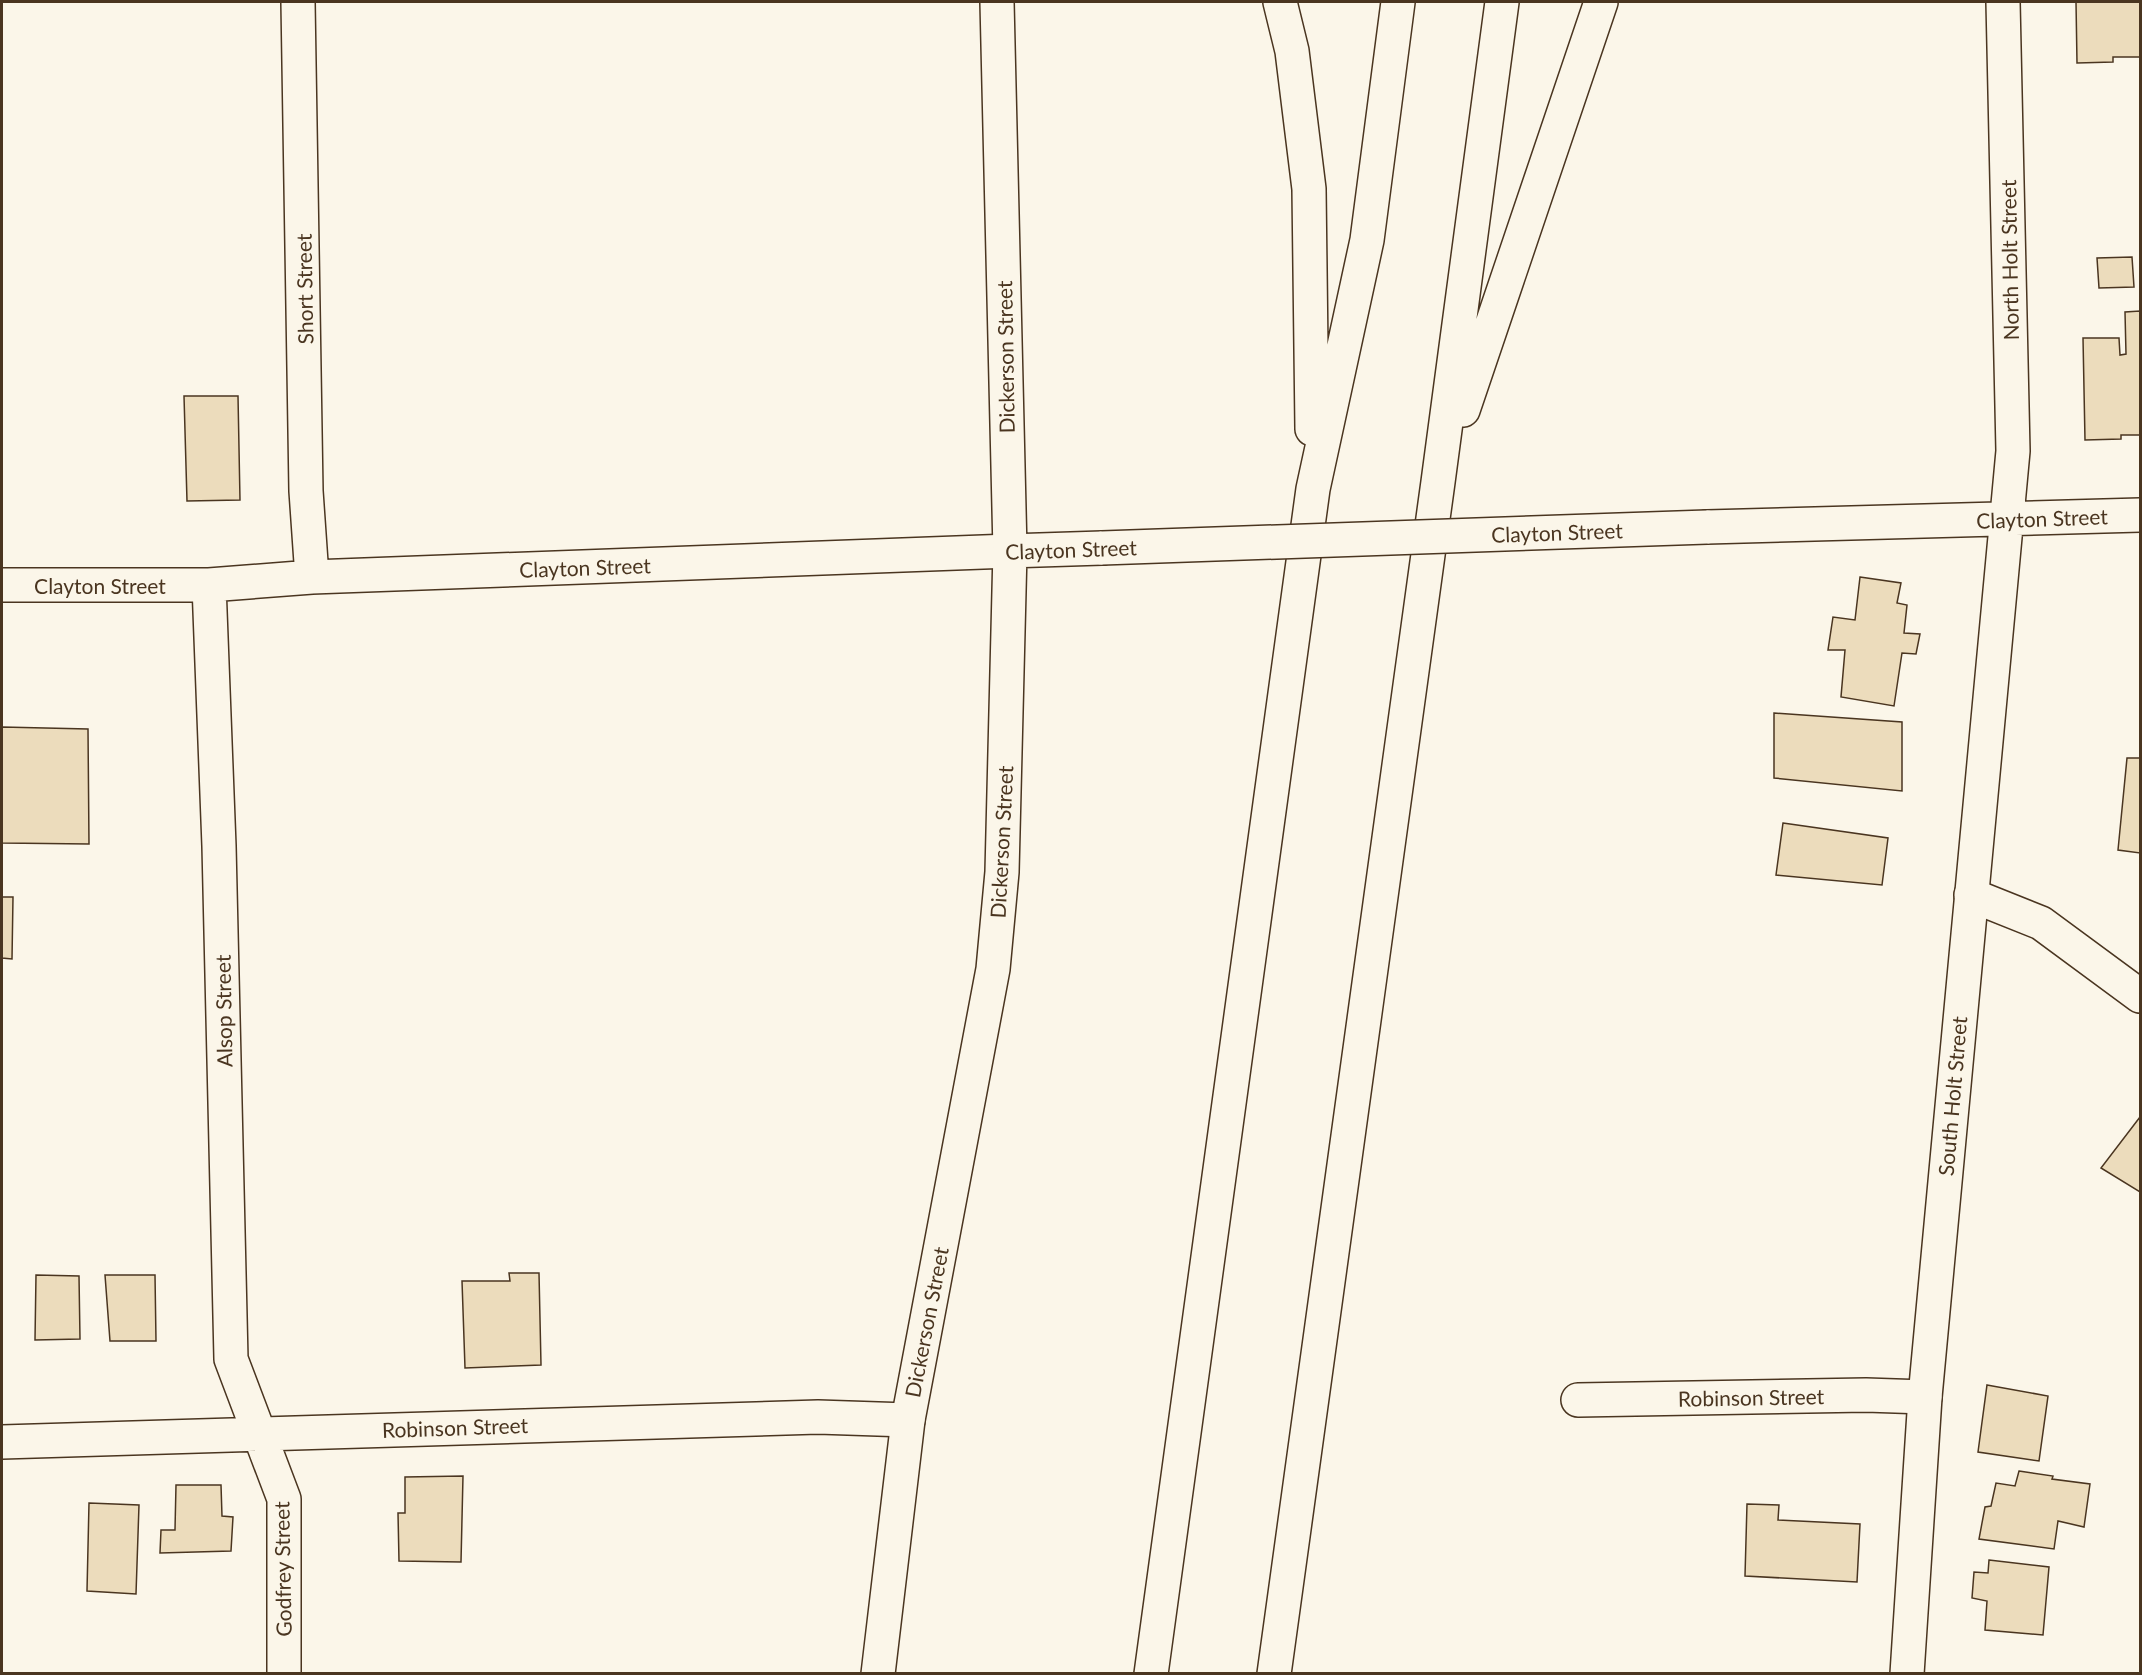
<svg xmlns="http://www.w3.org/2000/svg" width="2142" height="1675" font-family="Lato,sans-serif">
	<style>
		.building { fill: #ecdcbc; stroke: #4a3520; stroke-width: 1.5 }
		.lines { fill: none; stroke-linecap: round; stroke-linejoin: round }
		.minor-casing { stroke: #4a3520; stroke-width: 36 }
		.tertiary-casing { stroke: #4a3520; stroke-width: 36 }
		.motorway-casing { stroke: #4a3520; stroke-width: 36 }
		.minor { stroke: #fbf6e9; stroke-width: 33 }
		.tertiary { stroke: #fbf6e9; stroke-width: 33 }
		.motorway { stroke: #fbf6e9; stroke-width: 33 }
		.tertiary-bridge-casing { stroke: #4a3520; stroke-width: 36; stroke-linecap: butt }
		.tertiary-bridge { stroke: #fbf6e9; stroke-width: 33 }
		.labels { text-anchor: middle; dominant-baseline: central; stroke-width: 4.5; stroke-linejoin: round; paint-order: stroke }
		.street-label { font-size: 21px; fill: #4a3520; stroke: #fbf6e9 }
	</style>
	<rect width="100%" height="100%" fill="#fbf6e9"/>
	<!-- building -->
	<path class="building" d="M 2076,2 L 2140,2 L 2140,57 L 2113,57 L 2113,62 L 2077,63 Z
		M 2132,257 L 2134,287 L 2099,288 L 2097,258 Z
		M 2140,311 L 2140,435 L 2121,435 L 2121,439 L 2085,440 L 2083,338 L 2119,338 L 2120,355 L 2126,354 L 2125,312 Z
		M 184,396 L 238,396 L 240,500 L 187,501 Z
		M 1860,577 L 1901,583 L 1897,603 L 1907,605 L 1904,633 L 1920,634 L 1916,654 L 1902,653 L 1894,706 L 1841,697 L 1845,650 L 1828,650 L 1833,617 L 1855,620 Z
		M 1774,713 L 1902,722 L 1902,791 L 1774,778 Z
		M 2,727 L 88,729 L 89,844 L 2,843 Z
		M 2127,758 L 2140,758 L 2140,853 L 2118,850 Z
		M 1783,823 L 1888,838 L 1882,885 L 1776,875 Z
		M 2,897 L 13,897 L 12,959 L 2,958 Z
		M 2140,1117 L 2140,1192 L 2101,1168 Z
		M 509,1273 L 539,1273 L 541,1365 L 465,1368 L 462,1281 L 510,1281 Z
		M 36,1275 L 79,1276 L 80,1339 L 35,1340 Z
		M 105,1275 L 155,1275 L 156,1341 L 110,1341 Z
		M 1987,1385 L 2048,1396 L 2039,1461 L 1978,1452 Z
		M 2019,1471 L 2053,1476 L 2052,1479 L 2090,1484 L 2084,1527 L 2058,1521 L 2054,1549 L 1979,1539 L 1985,1507 L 1991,1506 L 1996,1483 L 2015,1486 Z
		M 463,1476 L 461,1562 L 399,1561 L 398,1513 L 405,1513 L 405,1477 Z
		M 176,1485 L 221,1485 L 222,1516 L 233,1517 L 231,1551 L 160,1553 L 161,1530 L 175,1530 Z
		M 89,1503 L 139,1505 L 136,1594 L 87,1591 Z
		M 1747,1504 L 1779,1505 L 1778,1520 L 1860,1524 L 1857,1582 L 1745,1576 Z
		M 1989,1560 L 2049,1567 L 2043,1635 L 1985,1630 L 1987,1601 L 1972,1598 L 1974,1572 L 1988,1573 Z"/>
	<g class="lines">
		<defs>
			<path id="minor" d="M 298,2 L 306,491 L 312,577
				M 2,585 L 209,585 L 312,577 L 1010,551
				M 209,585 L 219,846 L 231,1359 L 284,1499 L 284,1674
				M 1971,895 L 2041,923 L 2140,996
				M 1578,1400 L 1866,1395 L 1925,1397
				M 2,1442 L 818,1417 L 908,1420"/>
			<path id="tertiary" d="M 1707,527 L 2140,515
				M 1010,551 L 1102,548
				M 878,1674 L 908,1420 L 993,969 L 1002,872 L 1010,551 L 997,2
				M 1907,1674 L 1925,1397 L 2013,451 L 2003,2"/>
			<path id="motorway" d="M 1280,2 L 1292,51 L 1309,189 L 1312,429
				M 1463,410 L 1601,2
				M 1151,1674 L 1313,489 L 1367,240 L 1398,2
				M 1274,1674 L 1438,482 L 1502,2"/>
		</defs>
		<!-- minor casing -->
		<use href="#minor" class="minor-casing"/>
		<!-- tertiary casing -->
		<use href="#tertiary" class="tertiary-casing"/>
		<!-- motorway casing -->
		<use href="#motorway" class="motorway-casing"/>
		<!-- minor -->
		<use href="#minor" class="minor"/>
		<!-- tertiary -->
		<use href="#tertiary" class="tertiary"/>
		<!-- motorway -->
		<use href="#motorway" class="motorway"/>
		<defs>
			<path id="tertiary-bridge" d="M 1102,548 L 1707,527"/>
		</defs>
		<!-- tertiary-bridge casing -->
		<use href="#tertiary-bridge" class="tertiary-bridge-casing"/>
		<!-- tertiary-bridge -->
		<use href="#tertiary-bridge" class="tertiary-bridge"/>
	</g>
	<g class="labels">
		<!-- street labels -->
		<g class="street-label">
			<text transform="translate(2009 260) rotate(-91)">North Holt Street</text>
			<text transform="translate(304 289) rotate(-91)">Short Street</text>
			<text transform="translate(1005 357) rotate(-91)">Dickerson Street</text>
			<text transform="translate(2042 518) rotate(-2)">Clayton Street</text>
			<text transform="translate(1557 532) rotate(-2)">Clayton Street</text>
			<text transform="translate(1071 549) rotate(-2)">Clayton Street</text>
			<text transform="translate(585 567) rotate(-2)">Clayton Street</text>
			<text x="100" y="585">Clayton Street</text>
			<text transform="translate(1001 842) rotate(-87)">Dickerson Street</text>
			<text transform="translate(223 1011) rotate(-91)">Alsop Street</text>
			<text transform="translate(1952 1096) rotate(-85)">South Holt Street</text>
			<text transform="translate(926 1322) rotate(-79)">Dickerson Street</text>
			<text transform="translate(1751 1397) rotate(-1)">Robinson Street</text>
			<text transform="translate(455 1427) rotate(-2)">Robinson Street</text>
			<text transform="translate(282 1569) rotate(-91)">Godfrey Street</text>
		</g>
	</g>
	<!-- border -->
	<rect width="2142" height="1675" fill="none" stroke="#4a3520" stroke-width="6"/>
</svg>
